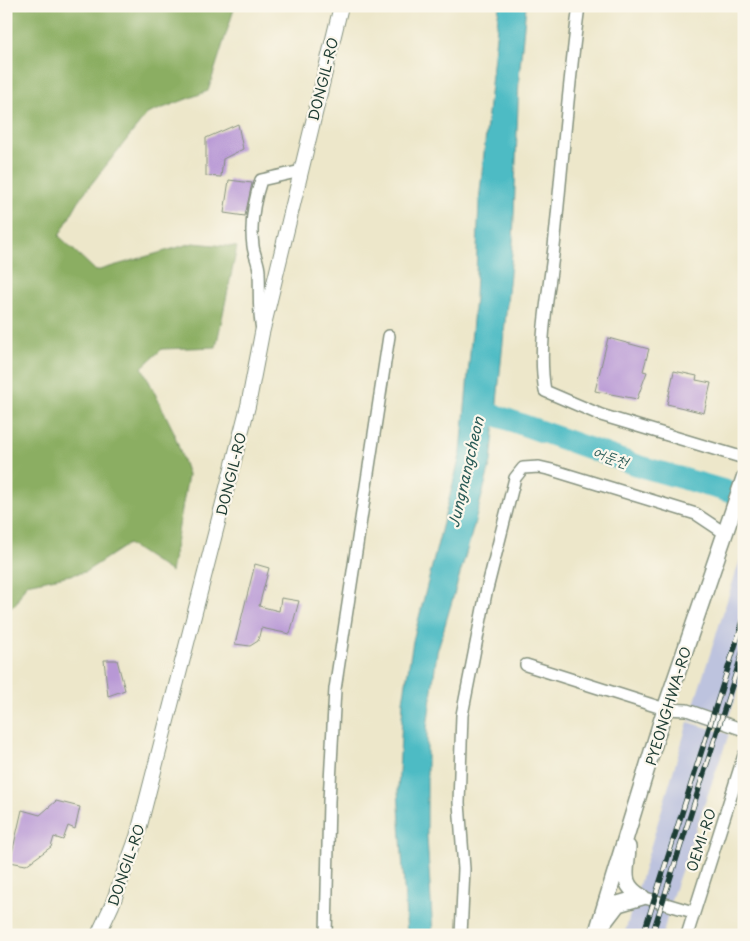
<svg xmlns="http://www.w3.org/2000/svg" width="750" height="941" font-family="'Playpen Sans','Poor Story',sans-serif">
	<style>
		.industrial { fill: #bdc3de }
		.forest { fill: #8bae62; stroke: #55764b }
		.water { fill: #4dbbc4; stroke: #367c7c }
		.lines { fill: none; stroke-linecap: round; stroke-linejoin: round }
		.river { stroke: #4dbbc4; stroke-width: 22 }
		.building { fill: #b898d5 }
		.minor-casing { stroke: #86927f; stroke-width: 14 }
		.tertiary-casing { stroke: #86927f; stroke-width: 16 }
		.secondary-casing { stroke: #86927f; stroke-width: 18 }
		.minor { stroke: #fff; stroke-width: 11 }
		.tertiary { stroke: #fff; stroke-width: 14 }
		.secondary { stroke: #fff; stroke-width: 15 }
		.rail-casing { stroke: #1f3d34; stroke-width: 5.5 }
		.rail { stroke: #fbf7ec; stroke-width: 4; stroke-dasharray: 11; stroke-linecap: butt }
		.labels { text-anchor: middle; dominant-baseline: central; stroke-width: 4.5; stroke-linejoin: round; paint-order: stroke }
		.street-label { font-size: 14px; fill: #1f3d34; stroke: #fbf7ec }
		.water-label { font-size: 15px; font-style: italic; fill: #2a5c58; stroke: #fbf7ec }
	</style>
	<rect width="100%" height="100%" fill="#fbf7ec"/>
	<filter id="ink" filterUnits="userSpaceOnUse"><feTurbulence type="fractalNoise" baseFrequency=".02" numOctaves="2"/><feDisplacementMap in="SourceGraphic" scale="10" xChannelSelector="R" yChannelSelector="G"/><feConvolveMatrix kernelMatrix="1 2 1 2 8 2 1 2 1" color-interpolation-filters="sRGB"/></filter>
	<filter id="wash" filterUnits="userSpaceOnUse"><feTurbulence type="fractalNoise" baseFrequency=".0096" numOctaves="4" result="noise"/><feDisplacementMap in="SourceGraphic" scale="20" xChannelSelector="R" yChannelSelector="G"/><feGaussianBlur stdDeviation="1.12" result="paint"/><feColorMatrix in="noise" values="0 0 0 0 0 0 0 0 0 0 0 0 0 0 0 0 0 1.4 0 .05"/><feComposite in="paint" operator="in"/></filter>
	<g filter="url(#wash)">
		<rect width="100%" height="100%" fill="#ede7ca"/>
		<!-- industrial -->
		<path class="industrial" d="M 744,547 L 744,673 L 725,728 L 689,720 Z
			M 688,722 L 729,734 L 671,900 L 663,935 L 624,935 Z"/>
		<!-- forest -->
		<path class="forest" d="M 6,6 L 235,6 L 208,91 L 147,114 L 81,197 L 59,236 L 96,271 L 193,243 L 237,247 L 216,347 L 162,349 L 142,367 L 173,430 L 188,475 L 171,572 L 128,544 L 85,572 L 26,584 L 15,605 L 6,608 Z"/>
		<!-- water -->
		<path class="water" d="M 499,6 L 526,6 L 519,77 L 513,243 L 491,462 L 470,540 L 437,652 L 427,728 L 427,837 L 433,935 L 407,935 L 398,790 L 403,701 L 413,641 L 461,452 L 475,298 L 479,202 Z"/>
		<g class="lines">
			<!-- river -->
			<path class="river" d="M 480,413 L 495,415 L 639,466 L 744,496"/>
		</g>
		<g id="blocks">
			<!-- building -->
			<path class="building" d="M 238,124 L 243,149 L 223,159 L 221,177 L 206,176 L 206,138 Z
				M 229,180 L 252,183 L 245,216 L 224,213 Z
				M 608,338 L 649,349 L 643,371 L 647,372 L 637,399 L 595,391 Z
				M 674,371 L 697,376 L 696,380 L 711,383 L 704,413 L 667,404 Z
				M 255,564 L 269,568 L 259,606 L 279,611 L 281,598 L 299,601 L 290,634 L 261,628 L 258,641 L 250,646 L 235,644 Z
				M 104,660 L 117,660 L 125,690 L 108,696 Z
				M 56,801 L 80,807 L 75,829 L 68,826 L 63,840 L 54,837 L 51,847 L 26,865 L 10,862 L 22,810 L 40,815 Z"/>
		</g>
	</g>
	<g filter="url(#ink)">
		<use href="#blocks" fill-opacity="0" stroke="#86927f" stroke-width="1"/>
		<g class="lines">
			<defs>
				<path id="minor" d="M 579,6 C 568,87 562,167 554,247 C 549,294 537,345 545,391 L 601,415 L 744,458
					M 262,330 C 258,309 260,294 259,272 C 259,263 254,255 253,246 C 250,224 254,201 261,180 L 301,171
					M 526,665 L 665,709 L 687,710 L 744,730
					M 642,897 L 693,912
					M 326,935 L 329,801 L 335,689 L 389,336
					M 461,935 L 464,869 L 459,803 L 462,715 L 486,593 L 515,478 L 523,468 L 539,467 L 552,470 L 696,514 L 726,534
					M 687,935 L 744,755"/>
				<path id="tertiary" d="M 98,935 L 112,905 L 137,837 L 248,406 L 262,333 L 341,6"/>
				<path id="secondary" d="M 628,847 C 627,871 619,884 642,897
					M 602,925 L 618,904 L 642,897
					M 596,935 L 665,709 L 744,478"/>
			</defs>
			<!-- minor casing -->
			<use href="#minor" class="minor-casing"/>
			<!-- tertiary casing -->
			<use href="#tertiary" class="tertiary-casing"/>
			<!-- secondary casing -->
			<use href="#secondary" class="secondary-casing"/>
			<!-- minor -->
			<use href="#minor" class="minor"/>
			<!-- tertiary -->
			<use href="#tertiary" class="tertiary"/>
			<!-- secondary -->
			<use href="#secondary" class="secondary"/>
			<defs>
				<path id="rail" d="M 643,935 L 744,618
					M 652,935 L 744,648"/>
			</defs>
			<!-- rail casing -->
			<use href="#rail" class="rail-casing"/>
			<!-- rail -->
			<use href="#rail" class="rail"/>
		</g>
	</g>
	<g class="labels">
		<!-- street labels -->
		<g class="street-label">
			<text transform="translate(323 79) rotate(-76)">DONGIL-RO</text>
			<text transform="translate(231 474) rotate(-76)">DONGIL-RO</text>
			<text transform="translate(668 706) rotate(-73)">PYEONGHWA-RO</text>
			<text transform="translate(701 840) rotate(-72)">OEMI-RO</text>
			<text transform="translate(126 865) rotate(-71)">DONGIL-RO</text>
		</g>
		<!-- water labels -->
		<g class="water-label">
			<text transform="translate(611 456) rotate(19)">어둔천</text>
			<text transform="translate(465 472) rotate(-77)">Jungnangcheon</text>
		</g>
	</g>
	<!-- margin -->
	<rect width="750" height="941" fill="none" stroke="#fbf7ec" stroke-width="25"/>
</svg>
